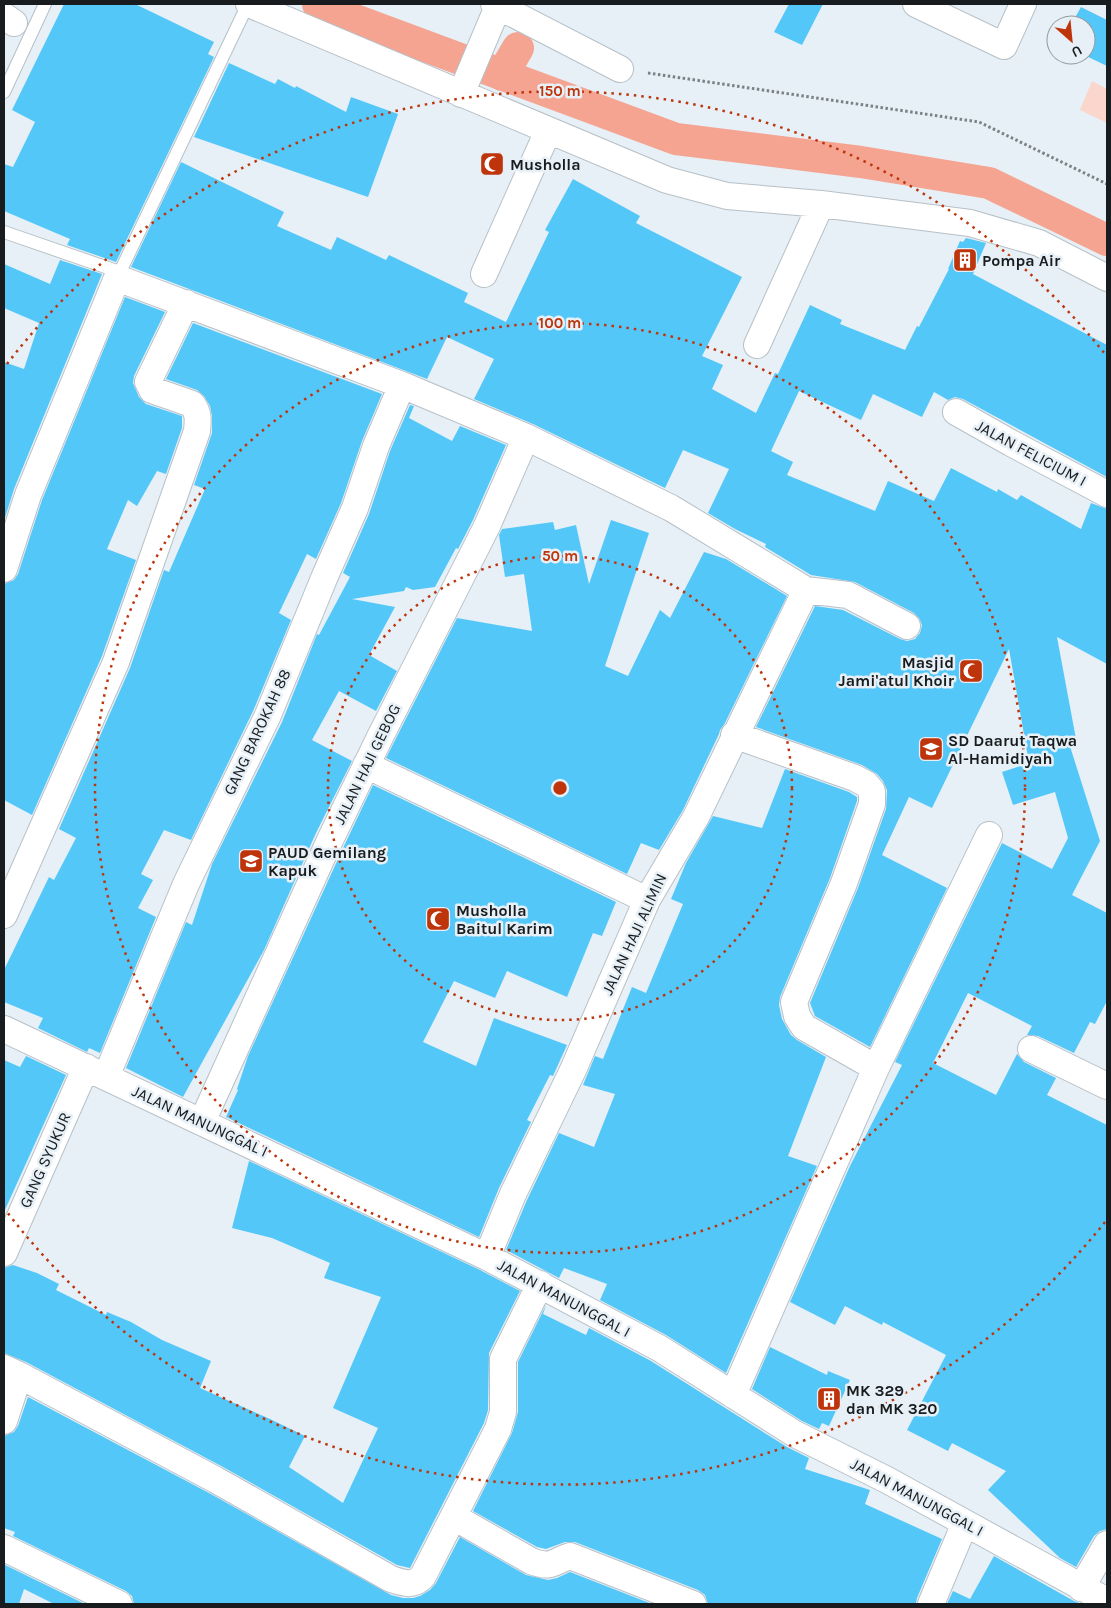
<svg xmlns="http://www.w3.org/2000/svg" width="1111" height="1608" font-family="Karla,sans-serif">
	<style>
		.park { fill: #fad6cc }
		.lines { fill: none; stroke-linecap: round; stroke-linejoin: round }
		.canal { stroke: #f4a490; stroke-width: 32 }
		.building { fill: #54c7f9 }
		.lane-casing { stroke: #b7c0c6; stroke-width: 14 }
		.street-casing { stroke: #b7c0c6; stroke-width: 28 }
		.path { stroke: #7b8286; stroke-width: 3; stroke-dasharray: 2.5 2.5; stroke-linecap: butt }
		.lane { stroke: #fff; stroke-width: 12 }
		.street { stroke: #fff; stroke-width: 26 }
		.ring { fill: none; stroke: #be350c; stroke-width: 2.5; stroke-dasharray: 2.5 5 }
		.labels { text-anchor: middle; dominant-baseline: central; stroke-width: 5; stroke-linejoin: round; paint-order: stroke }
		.poi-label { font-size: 16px; font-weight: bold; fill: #181c1e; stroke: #e6f0f6; text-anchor: start }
		.street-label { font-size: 16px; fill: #181c1e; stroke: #e6f0f6 }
		.centre { fill: #be350c; stroke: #e6f0f6; stroke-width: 2.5 }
		.ring-label { font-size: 15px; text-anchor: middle; font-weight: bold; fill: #be350c; stroke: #e6f0f6; stroke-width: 5; stroke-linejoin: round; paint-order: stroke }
	</style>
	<rect width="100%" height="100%" fill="#e6f0f6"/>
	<!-- park -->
	<path class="park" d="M 1092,81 L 1107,89 L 1107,123 L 1080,110 Z"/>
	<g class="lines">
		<!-- canal -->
		<path class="canal" d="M 318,4 L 347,17 L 676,139 L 861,162 L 989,183 L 1107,240
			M 502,75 L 518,48"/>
	</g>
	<!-- building -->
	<path class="building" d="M 64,4 L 135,4 L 214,42 L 208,54 L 214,57 L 116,262 L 67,245 L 70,239 L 4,211 L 4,164 L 13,167 L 35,122 L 12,110 Z
		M 789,4 L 823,4 L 802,45 L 774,32 Z
		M 1081,7 L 1107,20 L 1107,66 L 1084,55 L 1086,55 L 1086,25 L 1071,25 Z
		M 229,63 L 275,84 L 278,79 L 295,88 L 296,86 L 346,112 L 351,97 L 398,114 L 368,197 L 194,137 Z
		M 181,162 L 284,212 L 277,226 L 331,250 L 337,237 L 386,260 L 389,255 L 468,293 L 464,302 L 506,322 L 549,232 L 545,230 L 573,179 L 640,216 L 636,223 L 742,277 L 702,356 L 723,365 L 712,389 L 756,413 L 775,373 L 778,374 L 810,305 L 842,320 L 840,324 L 905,350 L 917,326 L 919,327 L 949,269 L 948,269 L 960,241 L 963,242 L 966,238 L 986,243 L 973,274 L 1107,345 L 1107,477 L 963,399 L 955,397 L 948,400 L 934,392 L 922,417 L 873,394 L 861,420 L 799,391 L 771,451 L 793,462 L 787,475 L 875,511 L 888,481 L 934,501 L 951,468 L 997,492 L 998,489 L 1017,500 L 1021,495 L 1081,529 L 1091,503 L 1107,509 L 1107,664 L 1057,637 L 1076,739 L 1068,740 L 1100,841 L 1072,895 L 1107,913 L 1107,1001 L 1095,1024 L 1090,1022 L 1074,1053 L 1038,1036 L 1027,1035 L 1032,1026 L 968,993 L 933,1063 L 996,1095 L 1017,1054 L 1024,1062 L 1056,1078 L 1047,1095 L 1107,1125 L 1107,1529 L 1100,1531 L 1094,1536 L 1076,1567 L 1060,1558 L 988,1490 L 1006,1471 L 952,1443 L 948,1451 L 907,1430 L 946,1355 L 883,1322 L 882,1325 L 845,1306 L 835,1325 L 790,1302 L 850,1166 L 902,1065 L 895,1062 L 1002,843 L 1052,869 L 1068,838 L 1055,792 L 1013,805 L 1002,772 L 1029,763 L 1009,649 L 932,808 L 909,797 L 882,855 L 947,888 L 870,1047 L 815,1016 L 810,1003 L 858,888 L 886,809 L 887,790 L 883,781 L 877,774 L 862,765 L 756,727 L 815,606 L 843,610 L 900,639 L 907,641 L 915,639 L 920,633 L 922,625 L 919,618 L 914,613 L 855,582 L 811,575 L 765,547 L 766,544 L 735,529 L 708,513 L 729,469 L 683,450 L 665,488 L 533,424 L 474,399 L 494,359 L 447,337 L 427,379 L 131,267 Z
		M 60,260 L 102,274 L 14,489 L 4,521 L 4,362 L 24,369 L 39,323 L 4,308 L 4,264 L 50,284 Z
		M 125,297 L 165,312 L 134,376 L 133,383 L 139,397 L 146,404 L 182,416 L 182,428 L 166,474 L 157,471 L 137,506 L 128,500 L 107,549 L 136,560 L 102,656 L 32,815 L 4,800 L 4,584 L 14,580 L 18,574 L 42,500 Z
		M 193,323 L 382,394 L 362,441 L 341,503 L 316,559 L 307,554 L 279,613 L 291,620 L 254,709 L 191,840 L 164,830 L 141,874 L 153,880 L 138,908 L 156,917 L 100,1053 L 89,1048 L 87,1052 L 38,1028 L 43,1018 L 4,1002 L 4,970 L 49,877 L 54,880 L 76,838 L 59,829 L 130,668 L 164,570 L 169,572 L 205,489 L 194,485 L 212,433 L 212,416 L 210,406 L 204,396 L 197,390 L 166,379 Z
		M 410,405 L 414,406 L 409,418 L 452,441 L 460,426 L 506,445 L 473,520 L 458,549 L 456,548 L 435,587 L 413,590 L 406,587 L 404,591 L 352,599 L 395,607 L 369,655 L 397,671 L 376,711 L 339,691 L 312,740 L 352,761 L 316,833 L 264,950 L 183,1097 L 126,1068 L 186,922 L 192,925 L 212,864 L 282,722 L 317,634 L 319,635 L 350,577 L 343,573 L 369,514 L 390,451 Z
		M 611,520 L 649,533 L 605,666 L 628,676 L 660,610 L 670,618 L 704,552 L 726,559 L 787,596 L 725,723 L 720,730 L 719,734 L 683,810 L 659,850 L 641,843 L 627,874 L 386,758 L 457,618 L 532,631 L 524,574 L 505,577 L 499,535 L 502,529 L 553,522 L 555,530 L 576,525 L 589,584 Z
		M 785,769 L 849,792 L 857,797 L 857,801 L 830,878 L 780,997 L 779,1005 L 782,1019 L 791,1035 L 797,1040 L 826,1057 L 788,1156 L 817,1166 L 726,1373 L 666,1335 L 600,1300 L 607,1284 L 564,1268 L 559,1278 L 506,1250 L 527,1200 L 559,1133 L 594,1147 L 615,1094 L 583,1085 L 595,1056 L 603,1059 L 632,987 L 646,993 L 683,904 L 671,899 L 686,863 L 713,816 L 762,828 Z
		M 373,785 L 616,902 L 602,936 L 593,933 L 567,997 L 507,971 L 495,998 L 454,981 L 423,1042 L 476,1066 L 494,1018 L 567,1045 L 553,1076 L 550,1075 L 527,1120 L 531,1122 L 499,1188 L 479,1237 L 226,1117 L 238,1090 L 237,1089 L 248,1056 L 344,846 Z
		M 26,1056 L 66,1075 L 4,1212 L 4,1060 L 20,1067 Z
		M 249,1161 L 480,1270 L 520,1291 L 489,1353 L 488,1410 L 484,1423 L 410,1568 L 397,1565 L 223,1467 L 26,1362 L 4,1353 L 4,1268 L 13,1265 L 37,1273 L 59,1284 L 56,1290 L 106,1315 L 107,1312 L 131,1322 L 162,1340 L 211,1361 L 200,1388 L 270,1419 L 305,1436 L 289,1467 L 343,1503 L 378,1428 L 333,1408 L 381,1297 L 324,1278 L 330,1263 L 272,1238 L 232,1228 Z
		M 546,1305 L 543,1314 L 586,1335 L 589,1328 L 651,1361 L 787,1447 L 809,1458 L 805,1469 L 870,1490 L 865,1504 L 942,1539 L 917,1598 L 916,1604 L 708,1604 L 705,1595 L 698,1590 L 575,1542 L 565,1542 L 546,1549 L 537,1547 L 473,1511 L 512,1433 L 518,1412 L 518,1362 Z
		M 770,1347 L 827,1375 L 828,1371 L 850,1380 L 829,1426 L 822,1423 L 819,1429 L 802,1421 L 752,1389 Z
		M 28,1397 L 209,1493 L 391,1595 L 403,1598 L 413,1598 L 420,1596 L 430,1590 L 436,1583 L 460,1537 L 526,1575 L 548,1580 L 557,1578 L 570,1572 L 652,1604 L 134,1604 L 132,1596 L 126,1591 L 13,1536 L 15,1532 L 4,1528 L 4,1436 L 14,1432 L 18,1426 Z
		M 994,1556 L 1074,1601 L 1082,1604 L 947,1604 L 953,1591 L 970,1599 Z
		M 5,1565 L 85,1604 L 54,1604 L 24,1589 L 19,1604 L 4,1604 Z"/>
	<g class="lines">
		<defs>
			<path id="lane" d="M 4,92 L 45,4
				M 4,232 L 120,272 L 248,4"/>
			<path id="street" d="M 249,4 L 667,180 L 727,196 L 821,204 L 970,223 L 1039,243 L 1107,278
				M 494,4 L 620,69
				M 916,4 L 1004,46 L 1023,4
				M 4,16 L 14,23
				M 461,94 L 499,4
				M 484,274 L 548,131
				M 757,345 L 821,204
				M 956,412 L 1011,443 L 1107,494
				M 4,569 L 28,495 L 117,278 L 402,385 L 526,437 L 671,508 L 806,590 L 848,595 L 907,626
				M 366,765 L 647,900
				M 4,915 L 116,662 L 197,431 C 198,420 199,413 192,404 L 152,390 L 148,382 L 186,303
				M 4,1029 L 487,1257 L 659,1348 L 795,1434 L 887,1480 L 1107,1601
				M 1031,1049 L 1107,1086
				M 876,1068 L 989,835
				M 106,1077 L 186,884 L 268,715 L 325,576 L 355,508 L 376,446 L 402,385
				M 202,1122 L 330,840 L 380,737 L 487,526 L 526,437
				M 4,1253 L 86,1067
				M 487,1257 L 513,1194 L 573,1070 L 647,900 L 696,817 L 806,590
				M 4,1368 L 19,1375 L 4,1421
				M 19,1375 L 216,1480 L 391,1579 C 403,1583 414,1587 423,1576 L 498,1429 L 503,1412 L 503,1359 L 540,1284
				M 733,1395 L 876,1068 L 804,1027 L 797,1016 L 794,1002 L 844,883 L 872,804 L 872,791 L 866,784 L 855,778 L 734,735
				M 454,1517 L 531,1561 C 552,1569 552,1562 570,1556 L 693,1604
				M 4,1548 L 119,1604
				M 1081,1588 L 1107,1544
				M 931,1604 L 965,1523"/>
		</defs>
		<!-- lane casing -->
		<use href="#lane" class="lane-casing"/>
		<!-- street casing -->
		<use href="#street" class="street-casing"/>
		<!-- path -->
		<path class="path" d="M 648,73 L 979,122 L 1107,184"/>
		<!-- lane -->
		<use href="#lane" class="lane"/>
		<!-- street -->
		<use href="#street" class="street"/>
	</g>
	<!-- distance rings -->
	<g class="ring">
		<circle cx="560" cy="788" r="232"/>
		<circle cx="560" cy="788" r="465"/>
		<path d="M1105 1222A697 697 0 0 1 7 1212M7 364A697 697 0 0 1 1105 354"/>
	</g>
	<!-- icons -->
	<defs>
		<symbol id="mosque-square" viewBox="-11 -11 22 22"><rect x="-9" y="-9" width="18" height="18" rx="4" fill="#be350c" stroke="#e6f0f6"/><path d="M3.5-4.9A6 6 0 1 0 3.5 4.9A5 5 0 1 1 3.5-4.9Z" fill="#fff"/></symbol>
		<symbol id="building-square" viewBox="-11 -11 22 22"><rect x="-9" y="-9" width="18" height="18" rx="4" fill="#be350c" stroke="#e6f0f6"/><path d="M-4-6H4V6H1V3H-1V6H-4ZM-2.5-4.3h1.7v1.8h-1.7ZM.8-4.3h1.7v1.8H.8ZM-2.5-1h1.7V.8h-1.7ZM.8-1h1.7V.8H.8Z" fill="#fff"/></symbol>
		<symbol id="school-square" viewBox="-11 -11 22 22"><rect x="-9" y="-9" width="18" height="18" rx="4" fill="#be350c" stroke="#e6f0f6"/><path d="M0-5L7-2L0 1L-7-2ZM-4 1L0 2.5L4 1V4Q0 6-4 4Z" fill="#fff"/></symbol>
	</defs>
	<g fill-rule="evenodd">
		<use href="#mosque-square" x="478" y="150" width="28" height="28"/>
		<use href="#building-square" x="951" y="246" width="28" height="28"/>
		<use href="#mosque-square" x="957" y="657" width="28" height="28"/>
		<use href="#school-square" x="917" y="735" width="28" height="28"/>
		<use href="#school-square" x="237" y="847" width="28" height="28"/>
		<use href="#mosque-square" x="424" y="905" width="28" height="28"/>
		<use href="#building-square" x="815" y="1385" width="28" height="28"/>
	</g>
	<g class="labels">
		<!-- poi labels -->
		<g class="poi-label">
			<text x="510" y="164">Musholla</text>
			<text x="982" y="260">Pompa Air</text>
			<text x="954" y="662" text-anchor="end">Masjid<tspan x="954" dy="18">Jami'atul Khoir</tspan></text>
			<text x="948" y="740">SD Daarut Taqwa<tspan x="948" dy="18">Al-Hamidiyah</tspan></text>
			<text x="268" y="852">PAUD Gemilang<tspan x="268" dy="18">Kapuk</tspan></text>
			<text x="456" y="910">Musholla<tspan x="456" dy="18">Baitul Karim</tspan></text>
			<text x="846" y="1390">MK 329<tspan x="846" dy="18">dan MK 320</tspan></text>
		</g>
		<!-- street labels -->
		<g class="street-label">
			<text transform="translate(1031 453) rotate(28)">JALAN FELICIUM I</text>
			<text transform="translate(257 732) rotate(-65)">GANG BAROKAH 88</text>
			<text transform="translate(367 764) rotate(-64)">JALAN HAJI GEBOG</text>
			<text transform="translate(634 934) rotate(-65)">JALAN HAJI ALIMIN</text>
			<text transform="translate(200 1121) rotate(25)">JALAN MANUNGGAL I</text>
			<text transform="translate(45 1160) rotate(-66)">GANG SYUKUR</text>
			<text transform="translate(564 1298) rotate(28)">JALAN MANUNGGAL I</text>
			<text transform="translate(917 1497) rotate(28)">JALAN MANUNGGAL I</text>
		</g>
	</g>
	<circle cx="560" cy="788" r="8" class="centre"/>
	<g class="ring-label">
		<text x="560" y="96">150 m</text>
		<text x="560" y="328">100 m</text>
		<text x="560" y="561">50 m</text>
	</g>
	<!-- border -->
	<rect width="1111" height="1608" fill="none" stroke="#181c1e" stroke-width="10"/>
	<!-- north arrow -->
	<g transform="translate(1071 40) rotate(153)"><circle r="24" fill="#e6f0f6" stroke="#949ba0"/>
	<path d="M0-4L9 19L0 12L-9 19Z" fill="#be350c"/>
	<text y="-8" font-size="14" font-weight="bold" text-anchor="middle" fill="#181c1e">U</text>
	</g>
</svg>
